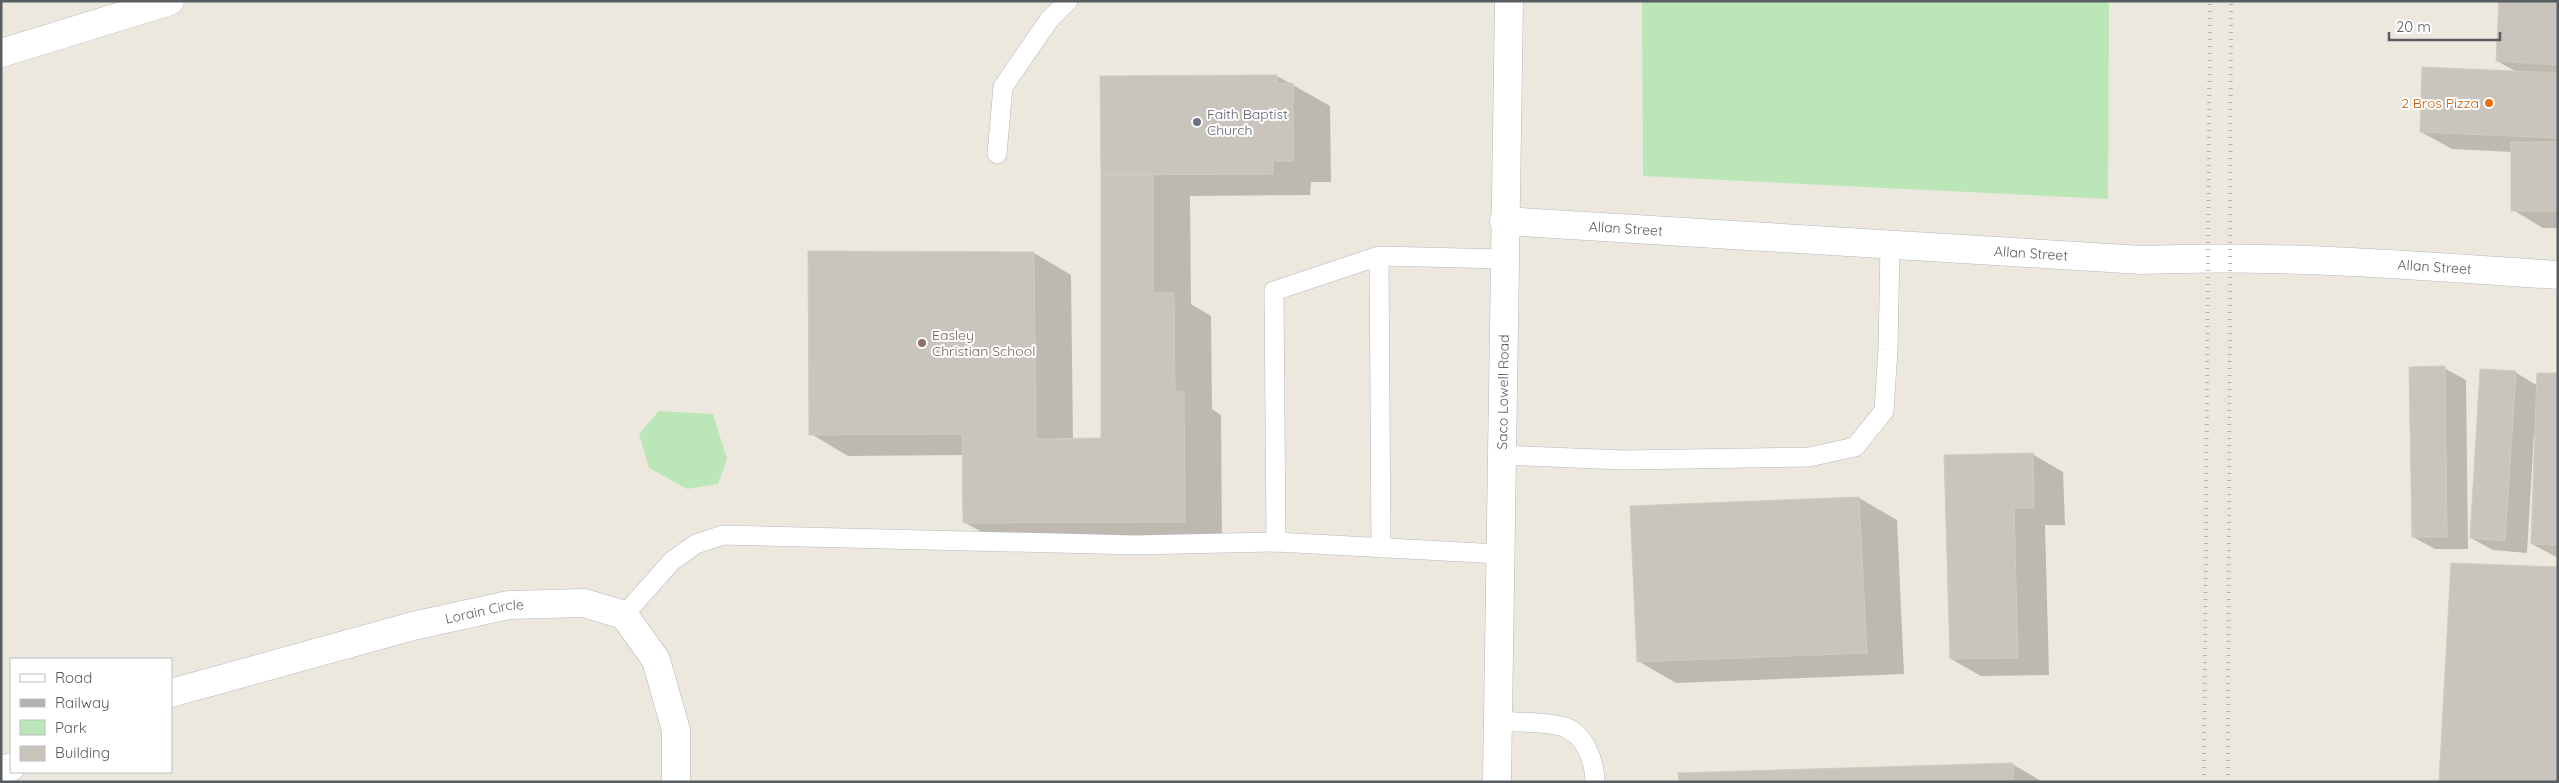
<svg xmlns="http://www.w3.org/2000/svg" width="2559" height="783" font-family="Quicksand,sans-serif">
	<style>
		.green { fill: #bbe7b8 }
		.shadow { fill: #0003 }
		.building { fill: #c9c5bd; stroke: #d2cabc }
		.lines { fill: none; stroke-linecap: round; stroke-linejoin: round }
		.service-casing { stroke: #b5b8bd; stroke-width: 20 }
		.minor-casing { stroke: #b5b8bd; stroke-width: 29 }
		.tertiary-casing { stroke: #b5b8bd; stroke-width: 29 }
		.service { stroke: #fff; stroke-width: 19 }
		.minor { stroke: #fff; stroke-width: 28 }
		.tertiary { stroke: #fff; stroke-width: 28 }
		.rail { stroke: #b1b2b2; stroke-width: 4; stroke-dasharray: 1 6; stroke-linecap: butt }
		.food-dot { fill: #e8710a; stroke: #fff; stroke-width: 2 }
		.worship-dot { fill: #6b7280; stroke: #fff; stroke-width: 2 }
		.education-dot { fill: #8d6e63; stroke: #fff; stroke-width: 2 }
		.labels { text-anchor: middle; dominant-baseline: central; stroke-width: 4; stroke-linejoin: round; paint-order: stroke }
		.food-label { font-size: 14px; fill: #c56008; stroke: #fff; text-anchor: end }
		.worship-label { font-size: 14px; fill: #5b616d; stroke: #fff; text-anchor: start }
		.street-label { font-size: 14px; fill: #585d61; stroke: #fff }
		.education-label { font-size: 14px; fill: #785e54; stroke: #fff; text-anchor: start }
	</style>
	<rect width="100%" height="100%" fill="#ede8de"/>
	<!-- green -->
	<path class="green" d="M 1642,1 L 2109,1 L 2108,199 L 1643,176 Z
		M 659,411 L 713,414 L 727,459 L 718,484 L 687,489 L 649,468 L 639,434 Z"/>
	<!-- shadow -->
	<path class="shadow" d="M 2558,1 L 2558,228 L 2543,228 L 2513,210 L 2512,152 L 2452,149 L 2421,132 L 2517,72 L 2497,61 Z
		M 1277,76 L 1330,106 L 1331,182 L 1311,182 L 1310,195 L 1190,196 L 1191,304 L 1211,316 L 1212,409 L 1221,415 L 1222,543 L 1002,544 L 964,522 L 963,455 L 848,456 L 811,434 L 1034,253 L 1071,275 L 1073,440 L 1103,439 L 1102,77 Z
		M 2444,368 L 2466,380 L 2468,549 L 2435,549 L 2413,537 Z
		M 2515,372 L 2538,386 L 2558,375 L 2558,558 L 2532,544 L 2536,434 L 2534,434 L 2527,553 L 2493,550 L 2471,538 Z
		M 2032,454 L 2063,472 L 2065,525 L 2045,525 L 2049,675 L 1981,676 L 1951,659 Z
		M 1859,498 L 1897,520 L 1904,674 L 1676,683 L 1638,661 L 1631,508 Z
		M 2012,764 L 2043,782 L 1680,782 Z"/>
	<!-- building -->
	<path class="building" d="M 2499,1 L 2558,1 L 2558,65 L 2496,61 Z
		M 2422,67 L 2558,73 L 2558,138 L 2420,132 Z
		M 1277,75 L 1277,83 L 1293,83 L 1293,161 L 1273,161 L 1273,174 L 1101,175 L 1100,76 Z
		M 2511,142 L 2558,142 L 2558,211 L 2511,211 Z
		M 1101,175 L 1153,175 L 1153,293 L 1174,293 L 1175,392 L 1184,392 L 1185,522 L 963,523 L 962,434 L 809,435 L 808,251 L 1034,252 L 1036,439 L 1101,438 Z
		M 2445,366 L 2447,537 L 2412,537 L 2409,367 Z
		M 2480,369 L 2516,371 L 2505,541 L 2470,538 Z
		M 2537,373 L 2558,373 L 2558,545 L 2531,544 Z
		M 2033,453 L 2034,508 L 2014,508 L 2018,658 L 1950,659 L 1944,455 Z
		M 1859,497 L 1867,653 L 1637,662 L 1630,506 Z
		M 2451,563 L 2558,567 L 2558,782 L 2439,782 Z
		M 2013,763 L 2013,782 L 1679,782 L 1678,773 Z"/>
	<g class="lines">
		<defs>
			<path id="service" d="M 997,154 L 1003,87 L 1049,20 L 1068,1
				M 1379,256 L 1381,548
				M 1501,455 L 1624,460 L 1809,457 L 1855,447 L 1884,411 L 1888,350 L 1890,245
				M 1499,554 L 1276,542 L 1274,291 L 1379,256 L 1503,259
				M 624,615 L 672,561 L 696,544 L 723,535 L 1135,545 L 1276,542
				M 1497,721 C 1517,723 1546,721 1564,727 C 1585,733 1595,763 1595,782"/>
			<g id="minor">
				<path id="s1" d="M 1504,221 L 2142,260 C 2281,254 2419,266 2558,275"/>
				<path id="s2" d="M 171,693 L 413,626 L 509,605 L 584,603 L 624,615 L 656,660 L 676,730 L 676,782"/>
				<path d="M 1,771 L 11,767"/>
			</g>
			<g id="tertiary">
				<path d="M 1,53 L 170,1"/>
				<path id="s3" d="M 1497,782 L 1509,1"/>
			</g>
		</defs>
		<!-- service casing -->
		<use href="#service" class="service-casing"/>
		<!-- minor casing -->
		<use href="#minor" class="minor-casing"/>
		<!-- tertiary casing -->
		<use href="#tertiary" class="tertiary-casing"/>
		<!-- service -->
		<use href="#service" class="service"/>
		<!-- minor -->
		<use href="#minor" class="minor"/>
		<!-- tertiary -->
		<use href="#tertiary" class="tertiary"/>
		<!-- rail -->
		<path class="rail" d="M 2204,782 L 2210,1
			M 2228,782 L 2231,1"/>
	</g>
	<!-- markers -->
	<circle class="food-dot" cx="2489" cy="103" r="5"/>
	<circle class="worship-dot" cx="1197" cy="122" r="5"/>
	<circle class="education-dot" cx="922" cy="343" r="5"/>
	<g class="labels">
		<!-- food labels -->
		<g class="food-label">
			<text x="2479" y="103">2 Bros Pizza</text>
		</g>
		<!-- worship labels -->
		<g class="worship-label">
			<text x="1207" y="114">Faith Baptist<tspan x="1207" dy="16">Church</tspan></text>
		</g>
		<!-- street labels -->
		<g class="street-label">
			<text stroke="none"><textPath href="#s1" startOffset="122">Allan Street</textPath></text>
			<text stroke="none"><textPath href="#s1" startOffset="528">Allan Street</textPath></text>
			<text stroke="none"><textPath href="#s1" startOffset="932">Allan Street</textPath></text>
			<text stroke="none"><textPath href="#s3" startOffset="390">Saco Lowell Road</textPath></text>
			<text stroke="none"><textPath href="#s2" startOffset="324">Lorain Circle</textPath></text>
		</g>
		<!-- education labels -->
		<g class="education-label">
			<text x="932" y="335">Easley<tspan x="932" dy="16">Christian School</tspan></text>
		</g>
	</g>
	<!-- border -->
	<rect width="2559" height="783" fill="none" stroke="#585d61" stroke-width="5"/>
	<!-- legend -->
	<rect x="10" y="658" width="162" height="115" fill="#ffffff" stroke="#bcbec0"/>
	<rect x="20" y="674" width="25" height="8" fill="#ffffff" stroke="#bcbec0"/>
	<text x="55" y="683" font-size="15" fill="#585d61">Road</text>
	<rect x="20" y="699" width="25" height="8" fill="#b1b2b2" stroke="#bcbec0"/>
	<text x="55" y="708" font-size="15" fill="#585d61">Railway</text>
	<rect x="20" y="720" width="25" height="15" fill="#bbe7b8" stroke="#bcbec0"/>
	<text x="55" y="733" font-size="15" fill="#585d61">Park</text>
	<rect x="20" y="746" width="25" height="15" fill="#c9c5bd" stroke="#bcbec0"/>
	<text x="55" y="758" font-size="15" fill="#585d61">Building</text>
	<!-- scale -->
	<path d="M2389 32v8h111v-8" fill="none" stroke="#585d61" stroke-width="2.5"/>
	<text x="2396" y="32" font-size="15" fill="#585d61" stroke="#ffffff" stroke-width="4" paint-order="stroke">20 m</text>
</svg>
